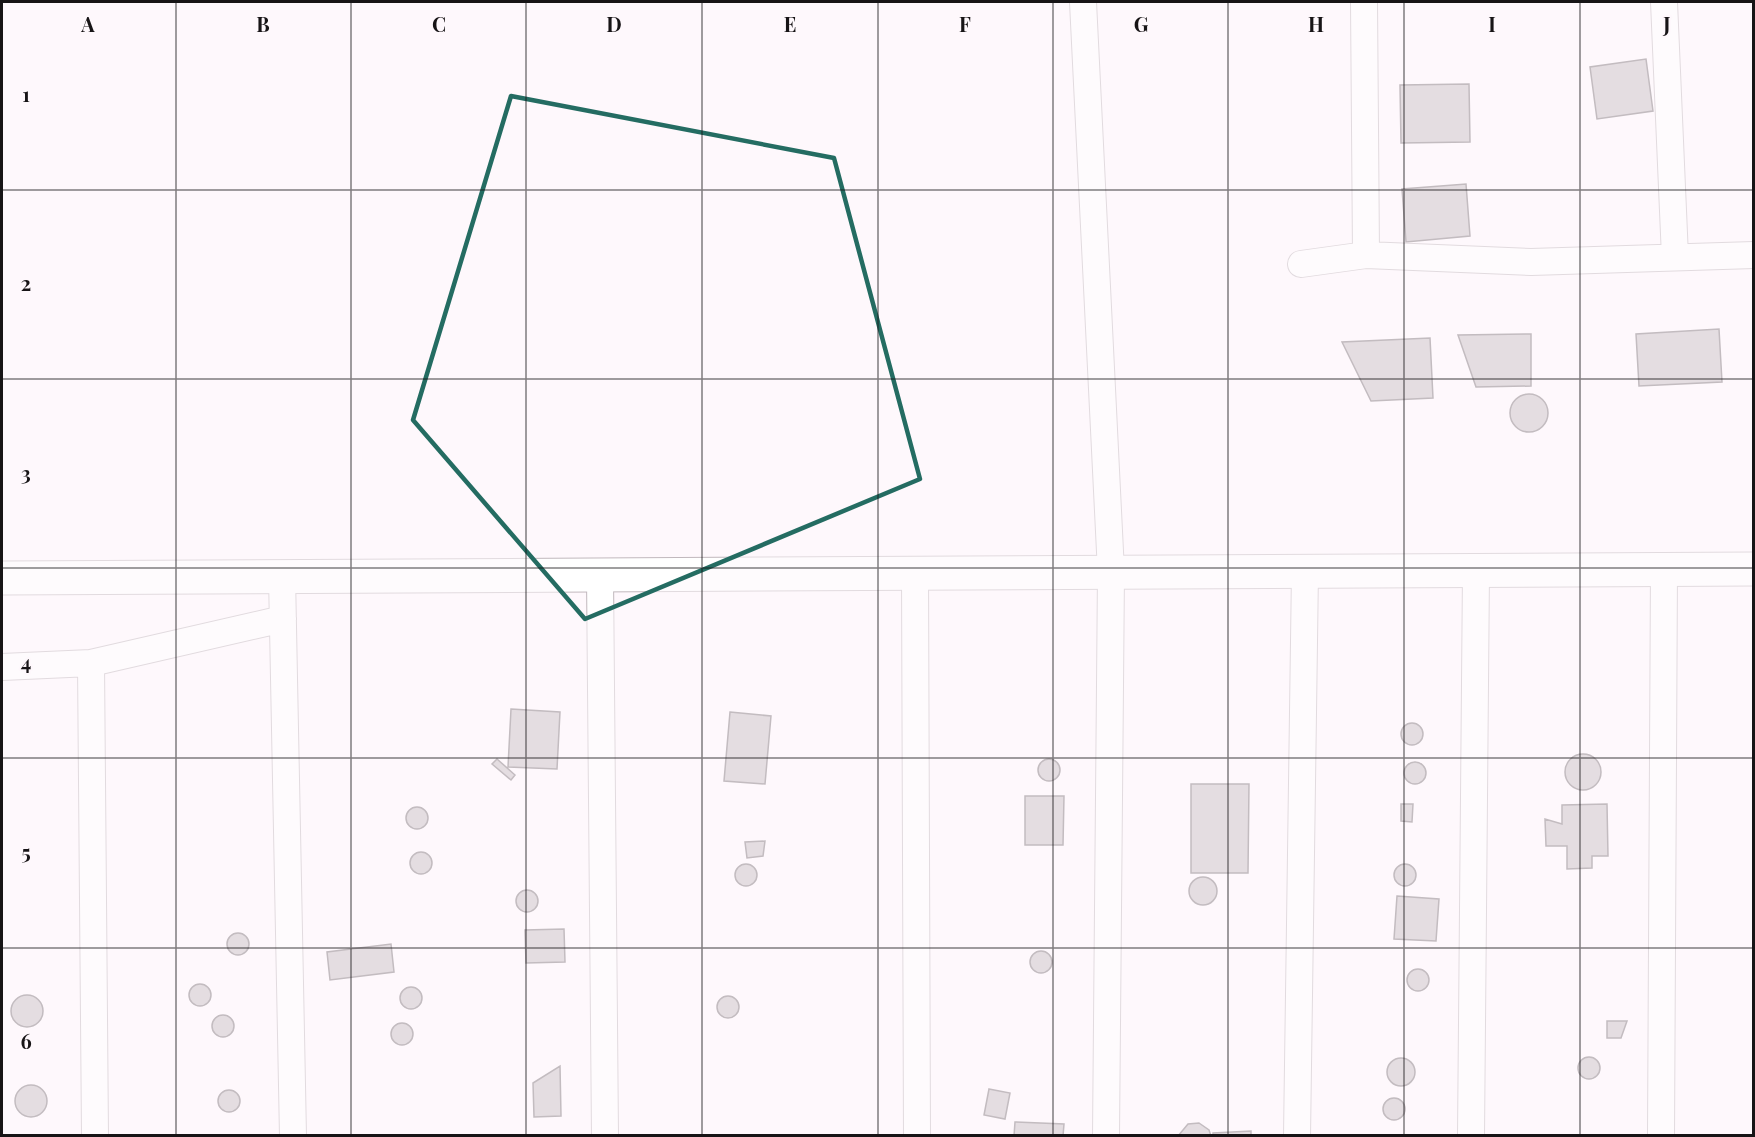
<svg xmlns="http://www.w3.org/2000/svg" width="1755" height="1137" font-family="'Playfair Display',serif">
	<style>
		.building { fill: #c5bcc1; stroke: #7c7378; stroke-width: 1.5 }
		.lines { fill: none; stroke-linecap: round; stroke-linejoin: round }
		.minor-casing { stroke: #c1b8bd; stroke-width: 28 }
		.tertiary-casing { stroke: #c1b8bd; stroke-width: 35 }
		.minor { stroke: #fff; stroke-width: 26 }
		.tertiary { stroke: #fff; stroke-width: 33 }
		.marked { fill: none; stroke: #246c62; stroke-width: 4.5; stroke-linejoin: round }
		.grid { fill: none; stroke: #171416; stroke-width: 1.5; stroke-opacity: 0.55 }
		.grid-label { font-size: 20px; text-anchor: middle; font-weight: bold; fill: #171416; stroke: #fef8fc; stroke-width: 4.5; stroke-linejoin: round; paint-order: stroke }
	</style>
	<rect width="100%" height="100%" fill="#fef8fc"/>
	<!-- building -->
	<path class="building" d="M 1646,59 L 1653,111 L 1597,119 L 1590,67 Z
		M 1469,84 L 1470,142 L 1401,143 L 1400,85 Z
		M 1466,184 L 1470,236 L 1406,242 L 1402,189 Z
		M 1719,329 L 1722,382 L 1639,386 L 1636,334 Z
		M 1531,334 L 1531,386 L 1476,387 L 1458,335 Z
		M 1430,338 L 1433,398 L 1371,401 L 1342,342 Z
		M1510 413a19 19 0 1 1 38 0a19 19 0 1 1-38 0Z
		M 511,709 L 560,712 L 557,769 L 508,767 Z
		M 730,712 L 771,716 L 765,784 L 724,781 Z
		M1401 734a11 11 0 1 1 22 0a11 11 0 1 1-22 0Z
		M1565 772a18 18 0 1 1 36 0a18 18 0 1 1-36 0Z
		M 497,759 L 515,775 L 511,780 L 492,764 Z
		M1038 770a11 11 0 1 1 22 0a11 11 0 1 1-22 0Z
		M1404 773a11 11 0 1 1 22 0a11 11 0 1 1-22 0Z
		M 1191,784 L 1249,784 L 1248,873 L 1191,873 Z
		M 1025,796 L 1064,796 L 1063,845 L 1025,845 Z
		M 1401,804 L 1413,804 L 1412,822 L 1401,821 Z
		M 1607,804 L 1608,856 L 1592,856 L 1592,868 L 1567,869 L 1567,846 L 1546,846 L 1545,819 L 1562,824 L 1562,805 Z
		M406 818a11 11 0 1 1 22 0a11 11 0 1 1-22 0Z
		M 765,841 L 763,856 L 747,858 L 745,842 Z
		M410 863a11 11 0 1 1 22 0a11 11 0 1 1-22 0Z
		M735 875a11 11 0 1 1 22 0a11 11 0 1 1-22 0Z
		M1394 875a11 11 0 1 1 22 0a11 11 0 1 1-22 0Z
		M1189 891a14 14 0 1 1 28 0a14 14 0 1 1-28 0Z
		M516 901a11 11 0 1 1 22 0a11 11 0 1 1-22 0Z
		M 1397,896 L 1439,899 L 1436,941 L 1394,939 Z
		M 564,929 L 565,962 L 526,963 L 525,930 Z
		M227 944a11 11 0 1 1 22 0a11 11 0 1 1-22 0Z
		M 391,944 L 394,972 L 330,980 L 327,952 Z
		M1030 962a11 11 0 1 1 22 0a11 11 0 1 1-22 0Z
		M1407 980a11 11 0 1 1 22 0a11 11 0 1 1-22 0Z
		M189 995a11 11 0 1 1 22 0a11 11 0 1 1-22 0Z
		M400 998a11 11 0 1 1 22 0a11 11 0 1 1-22 0Z
		M11 1011a16 16 0 1 1 32 0a16 16 0 1 1-32 0Z
		M717 1007a11 11 0 1 1 22 0a11 11 0 1 1-22 0Z
		M212 1026a11 11 0 1 1 22 0a11 11 0 1 1-22 0Z
		M 1607,1021 L 1627,1021 L 1621,1038 L 1607,1038 Z
		M391 1034a11 11 0 1 1 22 0a11 11 0 1 1-22 0Z
		M1578 1068a11 11 0 1 1 22 0a11 11 0 1 1-22 0Z
		M1387 1072a14 14 0 1 1 28 0a14 14 0 1 1-28 0Z
		M 560,1066 L 561,1116 L 534,1117 L 533,1083 Z
		M15 1101a16 16 0 1 1 32 0a16 16 0 1 1-32 0Z
		M 989,1089 L 1010,1093 L 1005,1119 L 984,1115 Z
		M218 1101a11 11 0 1 1 22 0a11 11 0 1 1-22 0Z
		M1383 1109a11 11 0 1 1 22 0a11 11 0 1 1-22 0Z
		M 1015,1122 L 1064,1124 L 1063,1136 L 1014,1136 Z
		M 1199,1123 L 1209,1130 L 1211,1136 L 1178,1136 L 1188,1124 Z
		M 1251,1131 L 1251,1136 L 1213,1136 L 1213,1133 Z"/>
	<g class="lines">
		<defs>
			<path id="minor" d="M 1083,2 L 1111,572 L 1106,1136
				M 1364,2 L 1366,255
				M 1664,2 L 1675,257
				M 1301,264 L 1366,255 L 1531,262 L 1754,255
				M 915,573 L 917,1136
				M 600,575 L 605,1136
				M 282,576 L 293,1136
				M 91,663 L 95,1136
				M 2,667 L 91,663 L 283,619
				M 1297,1136 L 1305,571
				M 1471,1136 L 1476,571
				M 1661,1136 L 1664,569"/>
			<path id="tertiary" d="M 2,578 L 1754,569"/>
		</defs>
		<!-- minor casing -->
		<use href="#minor" class="minor-casing"/>
		<!-- tertiary casing -->
		<use href="#tertiary" class="tertiary-casing"/>
		<!-- minor -->
		<use href="#minor" class="minor"/>
		<!-- tertiary -->
		<use href="#tertiary" class="tertiary"/>
	</g>
	<!-- marked area -->
	<path d="M0 0H1755V1137H0ZM 511,96 L 834,158 L 920,479 L 585,619 L 413,420 Z" fill="#fef8fc" fill-opacity=".55" fill-rule="evenodd"/>
	<path class="marked" d="M 511,96 L 834,158 L 920,479 L 585,619 L 413,420 Z"/>
	<!-- grid -->
	<path class="grid" d="M 176,2 L 176,1136M 351,2 L 351,1136M 526,2 L 526,1136M 702,2 L 702,1136M 878,2 L 878,1136M 1053,2 L 1053,1136M 1228,2 L 1228,1136M 1404,2 L 1404,1136M 1580,2 L 1580,1136M 2,190 L 1754,190M 2,379 L 1754,379M 2,568 L 1754,568M 2,758 L 1754,758M 2,948 L 1754,948"/>
	<g class="grid-label">
		<text x="88" y="32">A</text>
		<text x="263" y="32">B</text>
		<text x="439" y="32">C</text>
		<text x="614" y="32">D</text>
		<text x="790" y="32">E</text>
		<text x="965" y="32">F</text>
		<text x="1141" y="32">G</text>
		<text x="1316" y="32">H</text>
		<text x="1492" y="32">I</text>
		<text x="1667" y="32">J</text>
		<text x="26" y="102">1</text>
		<text x="26" y="291">2</text>
		<text x="26" y="481">3</text>
		<text x="26" y="670">4</text>
		<text x="26" y="860">5</text>
		<text x="26" y="1049">6</text>
	</g>
	<!-- border -->
	<rect width="1755" height="1137" fill="none" stroke="#171416" stroke-width="6"/>
</svg>
